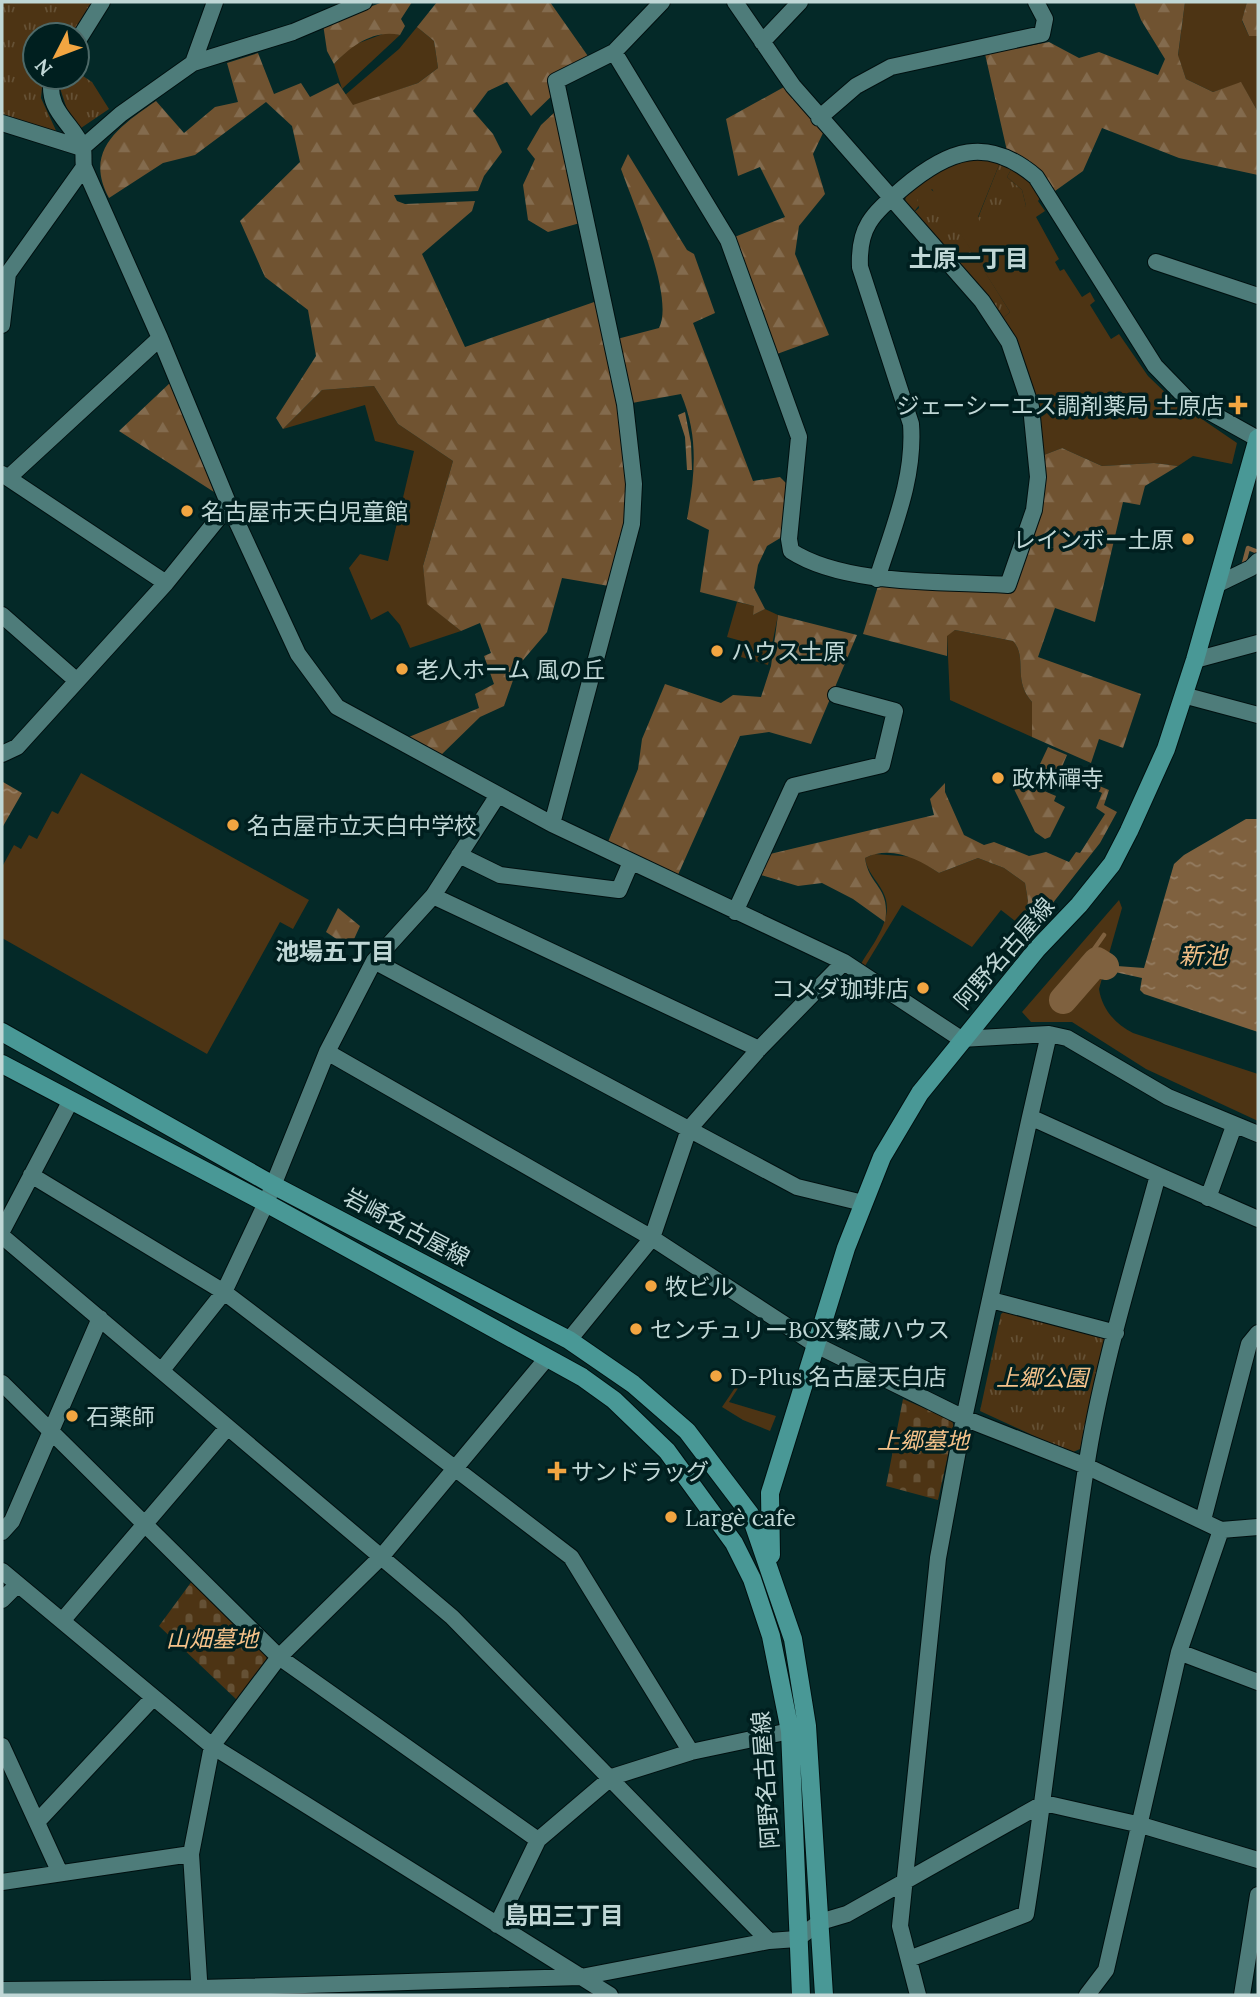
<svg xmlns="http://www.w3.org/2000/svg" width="1260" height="1997" font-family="Lora,'Noto Sans JP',serif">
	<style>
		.green { fill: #4d3414 }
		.forest { fill: url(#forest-firs) }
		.cemetery { fill: url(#cemetery-stones) }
		.park { fill: url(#park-tufts) }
		.water { fill: url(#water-ripples) }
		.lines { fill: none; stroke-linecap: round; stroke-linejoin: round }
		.stream { stroke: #7f613f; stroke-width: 4.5 }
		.river { stroke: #7f613f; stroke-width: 28 }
		.minor-casing { stroke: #001010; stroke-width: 18 }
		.major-casing { stroke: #001010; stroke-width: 20 }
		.minor { stroke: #4e7c7a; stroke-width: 16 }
		.major { stroke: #499896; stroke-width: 18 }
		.poi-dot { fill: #f2a541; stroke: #001f1f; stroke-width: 2.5 }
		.labels { text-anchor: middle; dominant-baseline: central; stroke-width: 7; stroke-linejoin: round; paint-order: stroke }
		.poi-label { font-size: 23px; fill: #c0d7d6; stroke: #001f1f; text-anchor: start }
		.street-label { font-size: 23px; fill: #c0d7d6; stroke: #001f1f }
		.park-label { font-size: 23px; font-style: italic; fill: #f5c28a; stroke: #001f1f }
		.neighbourhood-label { font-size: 24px; font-weight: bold; fill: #c0d7d6; stroke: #001f1f }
		.water-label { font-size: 24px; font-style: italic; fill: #efbd85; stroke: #001f1f }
	</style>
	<defs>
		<pattern id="forest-firs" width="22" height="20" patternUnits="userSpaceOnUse" patternTransform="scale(1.75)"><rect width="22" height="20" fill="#705331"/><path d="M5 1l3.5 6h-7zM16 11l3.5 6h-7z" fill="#836b4e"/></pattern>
		<pattern id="cemetery-stones" width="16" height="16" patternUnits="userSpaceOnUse" patternTransform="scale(1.75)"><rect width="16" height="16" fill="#4d3414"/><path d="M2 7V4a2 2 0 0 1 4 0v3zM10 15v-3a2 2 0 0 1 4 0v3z" fill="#655135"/></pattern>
		<pattern id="park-tufts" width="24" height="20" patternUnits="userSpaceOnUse" patternTransform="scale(1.75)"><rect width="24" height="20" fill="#4d3414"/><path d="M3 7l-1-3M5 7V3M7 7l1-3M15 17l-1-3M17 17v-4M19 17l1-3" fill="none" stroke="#655135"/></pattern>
		<pattern id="water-ripples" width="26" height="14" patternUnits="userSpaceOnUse" patternTransform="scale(1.75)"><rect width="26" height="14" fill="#7f613f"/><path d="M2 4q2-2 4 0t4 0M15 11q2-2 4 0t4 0" fill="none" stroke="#957e63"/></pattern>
	</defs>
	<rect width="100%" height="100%" fill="#042928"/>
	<!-- green -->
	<path class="green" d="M 1185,2 L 1247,2 L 1242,21 L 1249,36 L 1258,36 L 1258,112 L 1241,83 L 1213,92 L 1186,79 L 1178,56 Z
		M 417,27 L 434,41 L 438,68 L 418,83 L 353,106 L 345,95 L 399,49 Z
		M 388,32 L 400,35 L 342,89 L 334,64 L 351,46 Z
		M 965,158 L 1001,160 L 978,217 L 1026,206 L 1022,190 L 1007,177 L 1013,166 L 1029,179 L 1041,197 L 1038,201 L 1045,211 L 1036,217 L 1059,259 L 1055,262 L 1060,271 L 1064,269 L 1082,297 L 1090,292 L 1095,301 L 1090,305 L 1111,339 L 1119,334 L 1148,376 L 1171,398 L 1237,443 L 1232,464 L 1193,456 L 1178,466 L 1154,463 L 1102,466 L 1062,448 L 1044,455 C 1038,405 1027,363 1002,319 L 1010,312 L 932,189 L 913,213 L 905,204 L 906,192 L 928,174 Z
		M 374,386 L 398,424 L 453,461 L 423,566 L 428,604 L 461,631 L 410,648 L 400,625 L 388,611 L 371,620 L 349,568 L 360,554 L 388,561 L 414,451 L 375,441 L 365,405 L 283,429 L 322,390 Z
		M 737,602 L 755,606 L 753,615 L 765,609 L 778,615 L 768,665 L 741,657 L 745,642 L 727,637 Z
		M 955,630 L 1013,641 C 1028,658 1012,680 1032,702 L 1032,737 L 950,700 L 947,635 Z
		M 81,773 L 309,900 L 293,929 L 280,922 L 207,1054 L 2,938 L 2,867 L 14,845 L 21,849 L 29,835 L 37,839 L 52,811 L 58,814 Z
		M 874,854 L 915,857 L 939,873 L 978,858 L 1004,868 L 1025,883 L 1028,901 L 1023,927 L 1001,910 L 972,947 L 902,905 L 865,966 L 861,964 C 873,943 896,917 883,892 C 877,880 867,872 865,858 Z
		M 1119,900 L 1122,908 L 1099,989 C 1102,1009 1115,1024 1133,1033 L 1258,1074 L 1258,1121 L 1146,1069 L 1072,1022 L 1031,1022 L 1022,1012 Z
		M 743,1376 L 746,1376 L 729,1402 L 776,1416 L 770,1431 L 743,1420 L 722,1407 Z"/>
	<!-- forest -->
	<path class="forest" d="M 383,2 L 412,2 L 401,19 L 405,26 L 400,35 C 374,29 351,46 334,64 L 327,51 L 323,24 Z
		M 437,2 L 550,2 L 590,59 L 531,116 L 507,82 L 488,91 L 473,111 L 493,134 L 502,152 L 484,176 L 478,191 L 394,195 L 397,201 L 405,204 L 475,201 L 472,211 L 422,254 L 465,347 L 597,301 C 611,368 636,457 626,524 C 623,545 615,566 609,586 L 562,578 L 547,632 L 518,666 L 504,706 L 480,717 L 439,757 L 404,739 L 479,708 L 475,694 L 494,684 L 484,656 L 491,653 L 480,623 L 461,631 L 427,604 L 423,566 L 453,461 L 398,424 L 374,386 L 322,390 L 283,429 L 276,418 L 316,356 L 308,310 L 265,277 L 240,221 L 300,162 L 292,126 L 266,102 L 195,155 L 163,163 L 109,198 C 83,150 120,126 156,101 L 184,133 L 215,107 L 238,102 L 227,63 L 258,53 L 274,94 L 301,83 L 310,97 L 338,83 L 353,105 L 418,83 L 438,68 L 434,41 L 417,27 Z
		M 1134,2 L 1185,2 L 1178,55 L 1186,79 L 1213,92 L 1241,82 L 1258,112 L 1258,175 L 1179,158 L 1102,128 L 1083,171 L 1055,191 L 1026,159 L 1007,151 L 985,54 L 1049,42 L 1079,58 L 1099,52 L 1158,75 L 1165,59 L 1141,20 Z
		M 1247,2 L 1258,2 L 1258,36 L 1249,36 L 1242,20 Z
		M 784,87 L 823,133 L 813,154 L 825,194 L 799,226 L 795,254 L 829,335 L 777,354 L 732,238 L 785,217 L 760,167 L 738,176 L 726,119 Z
		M 556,111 L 580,223 L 548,232 L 528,220 L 523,185 L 535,159 L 527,149 L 541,125 Z
		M 628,154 L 687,250 L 694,254 L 715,313 L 693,323 L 753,481 L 780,477 L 787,484 L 782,537 L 767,546 L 758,565 L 754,588 L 765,609 L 753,615 L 754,606 L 700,592 L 709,530 L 687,519 C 695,475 699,436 681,394 L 632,403 L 617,339 L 659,328 C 675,298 633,203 621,169 Z
		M 172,381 L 214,492 L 119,431 Z
		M 1062,448 L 1102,466 L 1154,463 L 1178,466 L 1145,486 L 1140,505 L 1123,502 L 1095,622 L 1055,608 L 1038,657 L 1141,694 L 1123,748 L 1099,739 L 1091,763 L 1032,737 L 1032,702 C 1012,680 1028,658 1013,641 L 955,630 L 947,636 L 947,656 L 863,634 L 878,586 L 1013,593 C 1029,547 1044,504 1044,455 Z
		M 778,615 L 857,635 L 811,744 L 769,732 L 740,736 L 677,877 L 608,842 L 638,769 L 642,739 L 665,684 L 721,703 L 733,695 L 761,697 L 771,666 Z
		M 1048,747 L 1067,755 L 1053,788 L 1033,779 Z
		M 1018,780 L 1056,796 L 1054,801 L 1065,807 L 1050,837 L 1045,839 L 1035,832 L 1014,789 Z
		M 945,783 L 945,792 L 964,835 L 984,845 L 994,842 L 1029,856 L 1046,852 L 1069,862 L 1076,852 L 1080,853 L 1105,814 L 1096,808 L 1102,793 L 1090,787 L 1092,783 L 1109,790 L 1104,805 L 1117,812 L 1100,843 L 1030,932 L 1023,927 L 1028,901 L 1025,883 L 1004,868 L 978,858 L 939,873 C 918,859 891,845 865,858 C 869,887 891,886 885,922 L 853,899 L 822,883 L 798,886 L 761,875 L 770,854 L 934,815 L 930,799 Z
		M 338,908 L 360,926 L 350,948 L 326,932 Z"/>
	<!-- cemetery -->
	<path class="cemetery" d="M 903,1399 L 952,1420 L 954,1428 L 938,1500 L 886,1486 Z
		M 192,1581 L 266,1653 L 267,1662 L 238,1701 L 159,1626 Z"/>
	<!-- park -->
	<path class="park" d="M 2,2 L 93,2 L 73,35 L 35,35 L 35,77 L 43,77 L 41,98 L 59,137 L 2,118 Z
		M 77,72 L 92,82 L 109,109 L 81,128 L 72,125 L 59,85 L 64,77 L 77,77 Z
		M 1001,160 L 1013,166 L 1007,177 L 1022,190 L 1026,206 L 984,229 L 978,218 Z
		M 926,187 L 935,192 L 1010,312 L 1002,319 L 913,213 L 919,208 L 916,194 Z
		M 1007,1309 L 1102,1334 L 1107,1340 L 1080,1449 L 1071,1453 L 980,1411 L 1001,1314 Z"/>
	<!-- water -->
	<path class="water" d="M 685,412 L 691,443 L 692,470 L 687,470 L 685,437 L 678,415 Z
		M 3,782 L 22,793 L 2,828 L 2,784 Z
		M 1246,819 L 1258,819 L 1258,1032 L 1144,994 L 1140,990 L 1142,978 L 1115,972 L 1117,966 L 1144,968 L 1174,864 L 1184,855 Z"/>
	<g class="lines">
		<!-- stream -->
		<path class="stream" d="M 1243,567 L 1248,548 L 1258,552
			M 1082,966 L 1104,935"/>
		<!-- river -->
		<path class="river" d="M 1063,1000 L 1097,961 L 1105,966"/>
		<defs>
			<path id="minor" d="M 77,42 L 102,2
				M 762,42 L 800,2
				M 614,52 L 728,240 L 799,437 L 789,539 L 791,551 C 845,586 945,581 1008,585 L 1034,510 L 1038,477 L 1031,407 L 1009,342 L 982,301 L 793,86 L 735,2
				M 193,63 L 215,2
				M 52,77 C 45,112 75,124 83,149 C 84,154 83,162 84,167 L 160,338 L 229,505 L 298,654 L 337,707 L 552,824 L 844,962 L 961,1039 L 1049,1034 L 1067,1038 L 1168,1097 L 1258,1134
				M 819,118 L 856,86 L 891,67 L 1042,34 L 1045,19 L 1036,2
				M 2,123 L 82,148
				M 82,148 L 121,114 L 193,63 L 293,32 L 364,2
				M 1156,262 L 1258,296
				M 2,282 L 84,167
				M 2,325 L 8,273
				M 2,474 L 166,583
				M 8,478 L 160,338
				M 877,579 C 893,528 915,478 911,424 L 860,267 C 858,226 873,214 903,188 C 948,150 987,135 1036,177 L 1155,366 L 1188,400 L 1258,439
				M 1218,584 L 1251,568 L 1258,561
				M 2,615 L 77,681
				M 1195,660 L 1258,643
				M 1183,695 L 1258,715
				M 2,754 L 17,747 L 166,583 L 229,505
				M 552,824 L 632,524 L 634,484 L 625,404 L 556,81 L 614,52 L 662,2
				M 459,855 L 500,875 L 619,890 L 631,862
				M 433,896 L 759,1049
				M 735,912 L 793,786 L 882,765 L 895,711 L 836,695
				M 374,961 L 797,1187 L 863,1203
				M 327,1052 L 652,1238 L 816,1345 L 964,1418 L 1086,1466 L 1221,1530 L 1258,1527
				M 31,1175 L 224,1292 L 571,1557 L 691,1752
				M 1158,1175 L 1258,1219
				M 1208,1198 L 1234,1126
				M 2,1231 L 70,1102
				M 2,1236 L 452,1617 L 769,1941
				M 991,1300 L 1116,1333
				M 569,1340 L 652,1238 L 689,1129 L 759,1049 L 844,962
				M 162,1370 L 224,1292 L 266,1203 L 327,1052 L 374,961 L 433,896 L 498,795
				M 2,1383 L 279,1657 L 538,1840
				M 1203,1520 L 1249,1344 L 1258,1333
				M 2,1532 L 12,1521 L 100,1318
				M 2,1571 L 212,1746 L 610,1995
				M 2,1600 L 17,1585
				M 62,1621 L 227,1428
				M 1179,1652 L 1258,1682
				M 2,1746 L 60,1873
				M 37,1822 L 153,1698
				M 2,1882 L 191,1854
				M 497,1925 L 538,1840 L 612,1777 L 691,1752 L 790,1731
				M 909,1959 L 1026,1914 C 1050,1766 1063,1616 1086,1468 C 1101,1369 1132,1271 1158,1175 L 1030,1117 L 1049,1034
				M 2,1990 L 200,1988 L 581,1977 L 769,1941 L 797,1939 L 820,1922 L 847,1914 L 1044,1803 L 1141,1825 L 1258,1860
				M 200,1995 L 191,1854 L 212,1746 L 279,1657 L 382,1556 L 547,1358
				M 918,1995 L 900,1926 L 938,1558 L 964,1418 L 1030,1117
				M 1087,1995 L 1106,1970 L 1179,1652 L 1221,1530
				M 1242,1995 L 1258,1895"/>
			<path id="major" d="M 2,1032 L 273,1185 L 569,1340 L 633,1384 L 687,1431 L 750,1514 L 793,1639 L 807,1726 L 824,1995
				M 2,1064 L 266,1203 L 582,1377 L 614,1400 L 667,1451 L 734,1543 L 752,1579 L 771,1636 L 790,1731 L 801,1995
				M 771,1555 L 770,1493 L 846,1248 L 882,1157 L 920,1093 L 1037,949 L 1079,905 L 1112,864 L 1129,831 L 1166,749 L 1195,660 L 1258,438"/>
		</defs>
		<!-- minor casing -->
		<use href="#minor" class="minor-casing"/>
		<!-- major casing -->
		<use href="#major" class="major-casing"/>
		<!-- minor -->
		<use href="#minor" class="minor"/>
		<!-- major -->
		<use href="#major" class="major"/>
	</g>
	<!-- markers -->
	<g class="poi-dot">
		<path d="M1234.5 394.5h7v7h7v7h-7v7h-7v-7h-7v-7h7z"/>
		<circle cx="187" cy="511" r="7"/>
		<circle cx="1188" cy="539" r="7"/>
		<circle cx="717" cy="651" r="7"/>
		<circle cx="402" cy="669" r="7"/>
		<circle cx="998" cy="778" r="7"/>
		<circle cx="233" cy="825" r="7"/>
		<circle cx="923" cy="988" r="7"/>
		<circle cx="651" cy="1286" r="7"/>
		<circle cx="636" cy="1329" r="7"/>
		<circle cx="716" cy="1376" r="7"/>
		<circle cx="72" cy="1416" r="7"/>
		<path d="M553.5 1460.5h7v7h7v7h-7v7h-7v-7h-7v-7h7z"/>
		<circle cx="671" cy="1517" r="7"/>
	</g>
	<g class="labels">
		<!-- poi labels -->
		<g class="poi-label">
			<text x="1224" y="405" text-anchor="end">ジェーシーエス調剤薬局 土原店</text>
			<text x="201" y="511">名古屋市天白児童館</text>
			<text x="1174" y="539" text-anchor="end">レインボー土原</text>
			<text x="731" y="651">ハウス土原</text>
			<text x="416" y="669">老人ホーム 風の丘</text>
			<text x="1012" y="778">政林禪寺</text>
			<text x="247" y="825">名古屋市立天白中学校</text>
			<text x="909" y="988" text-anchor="end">コメダ珈琲店</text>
			<text x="665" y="1286">牧ビル</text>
			<text x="650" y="1329">センチュリーBOX繁蔵ハウス</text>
			<text x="730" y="1376">D-Plus 名古屋天白店</text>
			<text x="86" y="1416">石薬師</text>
			<text x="571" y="1471">サンドラッグ</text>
			<text x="685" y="1517">Largè cafe</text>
		</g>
		<!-- street labels -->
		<g class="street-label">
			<text transform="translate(1004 953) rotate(-49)">阿野名古屋線</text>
			<text transform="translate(407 1227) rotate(28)">岩崎名古屋線</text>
			<text transform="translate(765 1780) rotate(-94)">阿野名古屋線</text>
		</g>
		<!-- park labels -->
		<g class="park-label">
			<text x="1042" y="1377">上郷公園</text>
			<text x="923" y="1440">上郷墓地</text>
			<text x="212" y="1638">山畑墓地</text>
		</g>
		<!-- neighbourhood labels -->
		<g class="neighbourhood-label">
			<text x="969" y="258">土原一丁目</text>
			<text x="335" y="951">池場五丁目</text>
			<text x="564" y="1915">島田三丁目</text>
		</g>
		<!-- water labels -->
		<g class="water-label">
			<text x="1203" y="955">新池</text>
		</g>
	</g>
	<!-- border -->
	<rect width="1260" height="1997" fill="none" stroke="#c0d7d6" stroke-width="7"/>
	<!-- north arrow -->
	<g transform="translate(56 56) rotate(228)"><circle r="33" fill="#001f1f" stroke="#4d6968" stroke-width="2"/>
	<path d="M0-5L12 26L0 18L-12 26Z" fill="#f2a541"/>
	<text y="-10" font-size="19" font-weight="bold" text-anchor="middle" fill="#c0d7d6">N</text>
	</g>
</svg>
